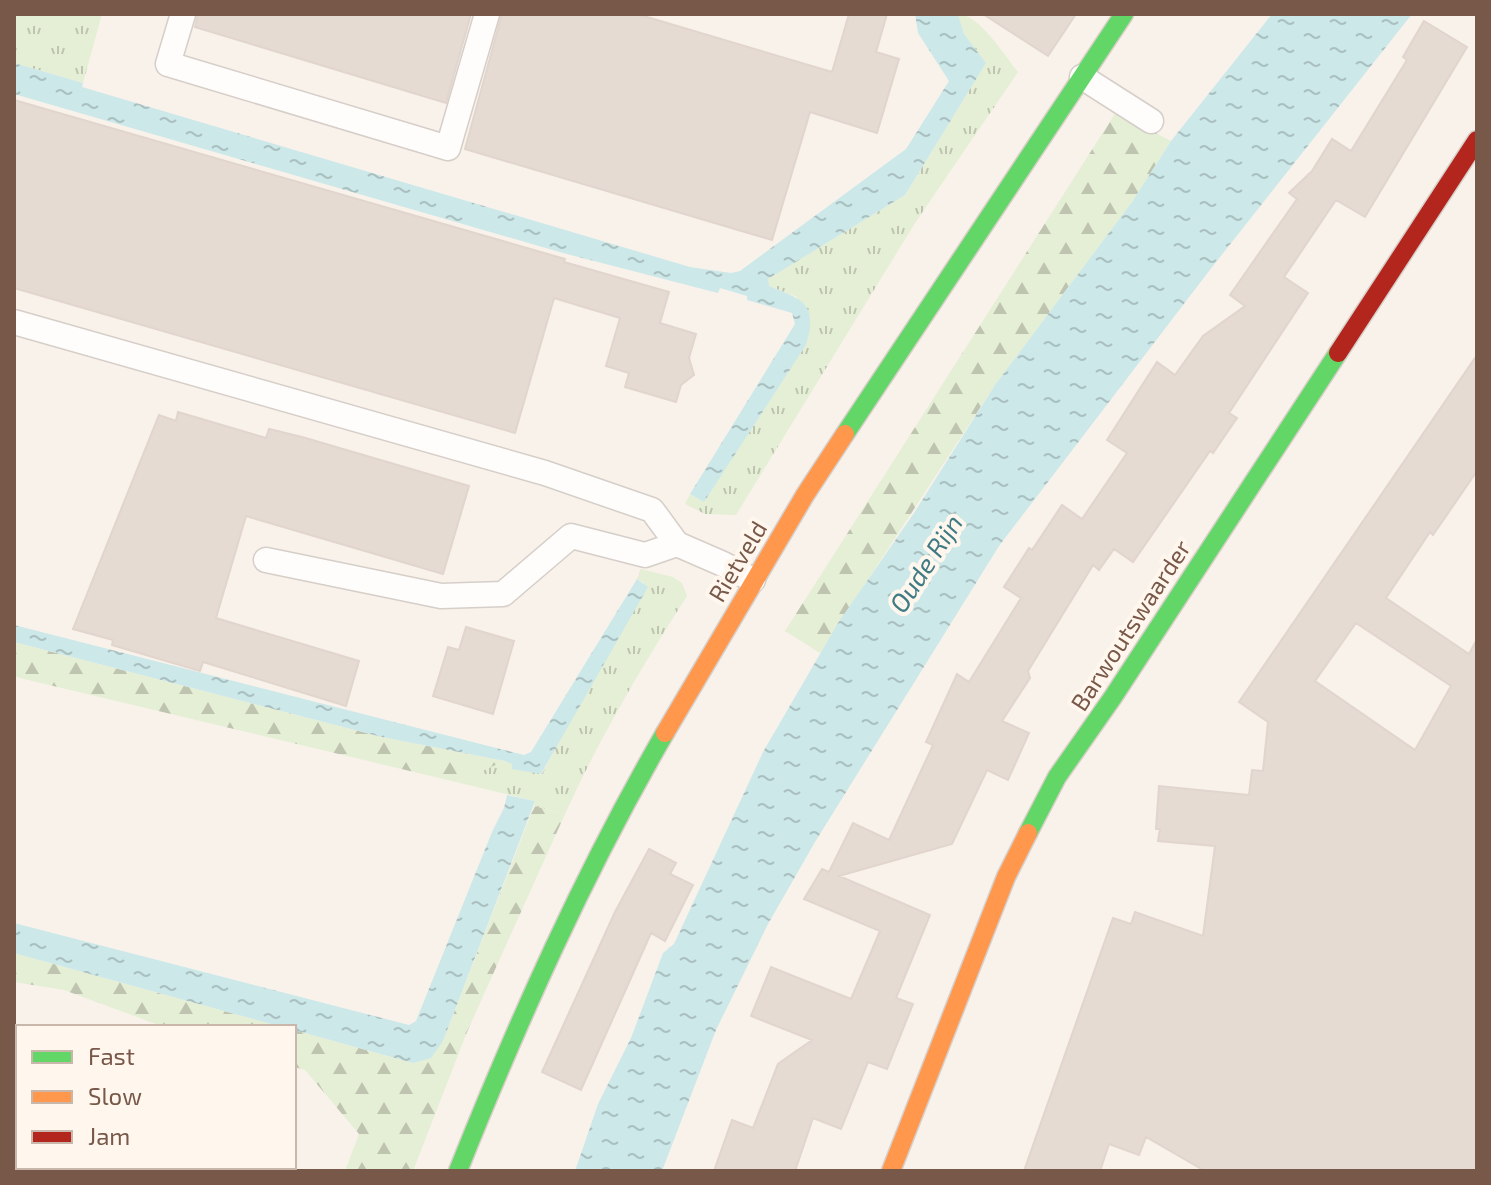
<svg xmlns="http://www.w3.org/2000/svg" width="1491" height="1185" font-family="'Exo 2',sans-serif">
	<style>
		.grass { fill: url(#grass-tufts) }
		.forest { fill: url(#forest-firs) }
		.water { fill: url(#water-ripples) }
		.building { fill: #e5dbd2; stroke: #e1d5cd; stroke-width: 2; fill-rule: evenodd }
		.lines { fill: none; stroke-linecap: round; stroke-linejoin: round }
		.lane-casing { stroke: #d6cec8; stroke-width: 27 }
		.fast-casing { stroke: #d7cec8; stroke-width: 21 }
		.slow-casing { stroke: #d7cec8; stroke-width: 21 }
		.jam-casing { stroke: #d7cec8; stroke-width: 21 }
		.lane { stroke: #fefdfc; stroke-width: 24 }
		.fast { stroke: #63d668; stroke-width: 18 }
		.slow { stroke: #ff974d; stroke-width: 18 }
		.jam { stroke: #b3261e; stroke-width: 18 }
		.labels { text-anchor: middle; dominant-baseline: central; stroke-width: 8; stroke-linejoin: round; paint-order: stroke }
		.street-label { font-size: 24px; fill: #785849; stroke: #fff7ed }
		.water-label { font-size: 26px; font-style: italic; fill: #3f7b85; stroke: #fff7ed }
	</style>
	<defs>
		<pattern id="grass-tufts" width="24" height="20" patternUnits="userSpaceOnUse" patternTransform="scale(2)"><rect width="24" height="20" fill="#e5efd5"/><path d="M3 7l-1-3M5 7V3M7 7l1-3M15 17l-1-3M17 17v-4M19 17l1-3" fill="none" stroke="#bec4af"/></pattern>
		<pattern id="forest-firs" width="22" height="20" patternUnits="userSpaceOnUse" patternTransform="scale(2)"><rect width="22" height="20" fill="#e5efd5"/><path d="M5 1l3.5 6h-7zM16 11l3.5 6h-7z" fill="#bec4af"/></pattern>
		<pattern id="water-ripples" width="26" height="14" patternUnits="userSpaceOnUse" patternTransform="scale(2)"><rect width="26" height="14" fill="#cce8e9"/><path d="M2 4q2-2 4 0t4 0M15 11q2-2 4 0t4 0" fill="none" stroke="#aabfbf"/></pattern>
	</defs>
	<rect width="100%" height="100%" fill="#f8f2eb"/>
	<!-- grass -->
	<path class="grass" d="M 14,14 L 102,14 L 83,83 L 14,63 Z
		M 958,14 C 979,14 1005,56 1018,72 L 915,223 L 736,515 L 705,514 L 685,504 L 690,494 L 704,501 L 806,345 L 797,297 L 769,286 L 767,283 L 768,279 L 905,195 L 986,63 L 964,34 Z
		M 641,569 L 673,577 L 682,583 L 687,596 C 642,666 599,739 565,814 L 534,806 L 535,801 L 456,782 L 505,761 L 542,774 L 644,583 L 637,579 Z"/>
	<!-- forest -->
	<path class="forest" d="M 1116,112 L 1171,141 L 1132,202 L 995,385 L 820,653 L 785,631 Z
		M 14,642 L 382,737 L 505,761 L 456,782 L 24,679 L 14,676 Z
		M 534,806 L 565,814 L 467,1032 L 413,1171 L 345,1171 L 359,1134 L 305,1070 L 294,1067 L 294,1030 L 413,1063 L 443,1041 Z
		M 14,953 L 282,1027 L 164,1027 L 64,990 L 14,982 Z"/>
	<!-- water -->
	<path class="water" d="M 915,14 L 958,14 L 964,34 L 986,63 L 905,195 L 768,279 L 769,286 C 804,300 818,304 806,345 L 704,502 L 690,494 L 795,324 L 792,313 L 747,300 L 747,296 L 720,288 L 718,293 L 563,253 L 14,94 L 14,63 L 83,83 L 82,87 L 690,267 L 731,273 L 740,271 L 906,149 L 949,81 L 918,33 Z
		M 1272,14 L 1412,14 L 1209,271 L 999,546 L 815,842 L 768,924 L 716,1030 L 662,1171 L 575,1171 L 598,1104 L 631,1038 L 663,953 L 674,944 L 763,752 L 838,623 L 914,513 L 995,385 L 1132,202 L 1171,141 Z
		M 637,579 L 648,587 L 541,774 L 512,769 L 512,764 L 505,761 L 382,737 L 14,642 L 14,625 L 524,755 L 531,752 Z
		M 507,795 L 535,801 L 443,1041 L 431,1058 L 413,1063 L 294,1030 L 294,1027 L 282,1027 L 14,953 L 14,923 L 409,1025 L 416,1021 L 492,832 L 504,808 Z"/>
	<!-- building -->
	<path class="building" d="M 198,14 L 471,14 L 446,103 L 195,27 Z
		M 502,14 L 637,14 L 832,72 L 849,14 L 887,14 L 876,52 L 899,59 L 877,133 L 810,112 L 772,240 L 465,149 Z
		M 983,14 L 1076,14 L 1048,56 Z
		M 1424,21 L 1467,47 L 1365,217 L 1336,200 L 1284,277 L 1308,293 L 1229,413 L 1237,418 L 1213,453 L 1210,451 L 1133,562 L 1114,549 L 1099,570 L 1093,565 L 1028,671 L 1030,678 L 1002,721 L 1029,733 L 1008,780 L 987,770 L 952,844 L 839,876 L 930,915 L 896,998 L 913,1004 L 887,1069 L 868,1062 L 841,1129 L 813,1118 L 795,1171 L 714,1171 L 732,1120 L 753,1128 L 778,1064 L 812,1040 L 751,1016 L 771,967 L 851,999 L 880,931 L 804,899 L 822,869 L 829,872 L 853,823 L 889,840 L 933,745 L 926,742 L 957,674 L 969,682 L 1021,598 L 1004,587 L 1029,548 L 1032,550 L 1062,505 L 1082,519 L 1127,453 L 1107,440 L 1157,362 L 1175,375 L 1203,336 L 1245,306 L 1230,295 L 1297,199 L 1289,193 L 1312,171 L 1332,139 L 1351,151 L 1407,60 L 1403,57 Z
		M 14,100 L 565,259 L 564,262 L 669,292 L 660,323 L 696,334 L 689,358 L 694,375 L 681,385 L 676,402 L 625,387 L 629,373 L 606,366 L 620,318 L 554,298 L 515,433 L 14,288 Z
		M 1477,355 L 1477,471 L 1433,535 L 1430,532 L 1386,598 L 1469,654 L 1477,639 L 1477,1171 L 1205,1171 L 1146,1137 L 1139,1155 L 1109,1144 L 1100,1171 L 1024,1171 L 1113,918 L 1131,924 L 1135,912 L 1203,936 L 1215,846 L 1158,841 L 1160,829 L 1156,829 L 1159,786 L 1249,795 L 1252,770 L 1263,771 L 1268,722 L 1239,702 ZM 1356,623 L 1451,686 L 1415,750 L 1315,681 Z
		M 178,412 L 266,438 L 269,429 L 302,437 L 469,486 L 443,574 L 246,516 L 216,618 L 359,661 L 346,706 L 203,662 L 200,671 L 112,645 L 113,640 L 73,629 L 159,415 L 176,421 Z
		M 466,627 L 514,641 L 493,714 L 433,696 L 448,647 L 459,650 Z
		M 649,849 L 676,863 L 670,874 L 693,885 L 665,941 L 651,933 L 581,1090 L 542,1072 L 615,912 Z"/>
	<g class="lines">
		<defs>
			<path id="lane" d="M 183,14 L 168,64 L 448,148 L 487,14
				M 1082,77 L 1151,121
				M 14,322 L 545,473 L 652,510 L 677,544 L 723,564 L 753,580
				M 266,560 L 441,596 L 503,594 L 571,536 L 645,555 L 677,544"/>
			<path id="fast" d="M 845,434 L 1124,14
				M 1028,833 L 1057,777 L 1113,697 L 1338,353
				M 458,1171 C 518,1021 584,873 665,733"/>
			<path id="slow" d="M 665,733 L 805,495 L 845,434
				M 891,1171 L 1006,877 L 1028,833"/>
			<path id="jam" d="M 1338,353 L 1477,140"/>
		</defs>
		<!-- lane casing -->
		<use href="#lane" class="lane-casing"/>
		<!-- fast casing -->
		<use href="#fast" class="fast-casing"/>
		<!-- slow casing -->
		<use href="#slow" class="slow-casing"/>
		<!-- jam casing -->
		<use href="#jam" class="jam-casing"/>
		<!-- lane -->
		<use href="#lane" class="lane"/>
		<!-- fast -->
		<use href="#fast" class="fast"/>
		<!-- slow -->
		<use href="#slow" class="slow"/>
		<!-- jam -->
		<use href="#jam" class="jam"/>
	</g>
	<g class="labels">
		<!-- street labels -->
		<g class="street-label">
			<text transform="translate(737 561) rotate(-59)">Rietveld</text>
			<text transform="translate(1130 625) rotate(-57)">Barwoutswaarder</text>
		</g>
		<!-- water labels -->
		<g class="water-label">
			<text transform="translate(925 563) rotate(-57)">Oude Rijn</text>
		</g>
	</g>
	<!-- border -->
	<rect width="1491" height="1185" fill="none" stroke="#785849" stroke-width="32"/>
	<!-- legend -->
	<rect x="16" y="1025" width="280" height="144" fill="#fff7ed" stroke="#c9b7ab" stroke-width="2"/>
	<rect x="32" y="1051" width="40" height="12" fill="#63d668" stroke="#c9b7ab" stroke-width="2"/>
	<text x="88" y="1065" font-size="24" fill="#785849">Fast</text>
	<rect x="32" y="1091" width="40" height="12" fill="#ff974d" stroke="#c9b7ab" stroke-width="2"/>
	<text x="88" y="1105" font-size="24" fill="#785849">Slow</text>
	<rect x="32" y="1131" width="40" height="12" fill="#b3261e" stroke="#c9b7ab" stroke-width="2"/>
	<text x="88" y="1145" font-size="24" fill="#785849">Jam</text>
</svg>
